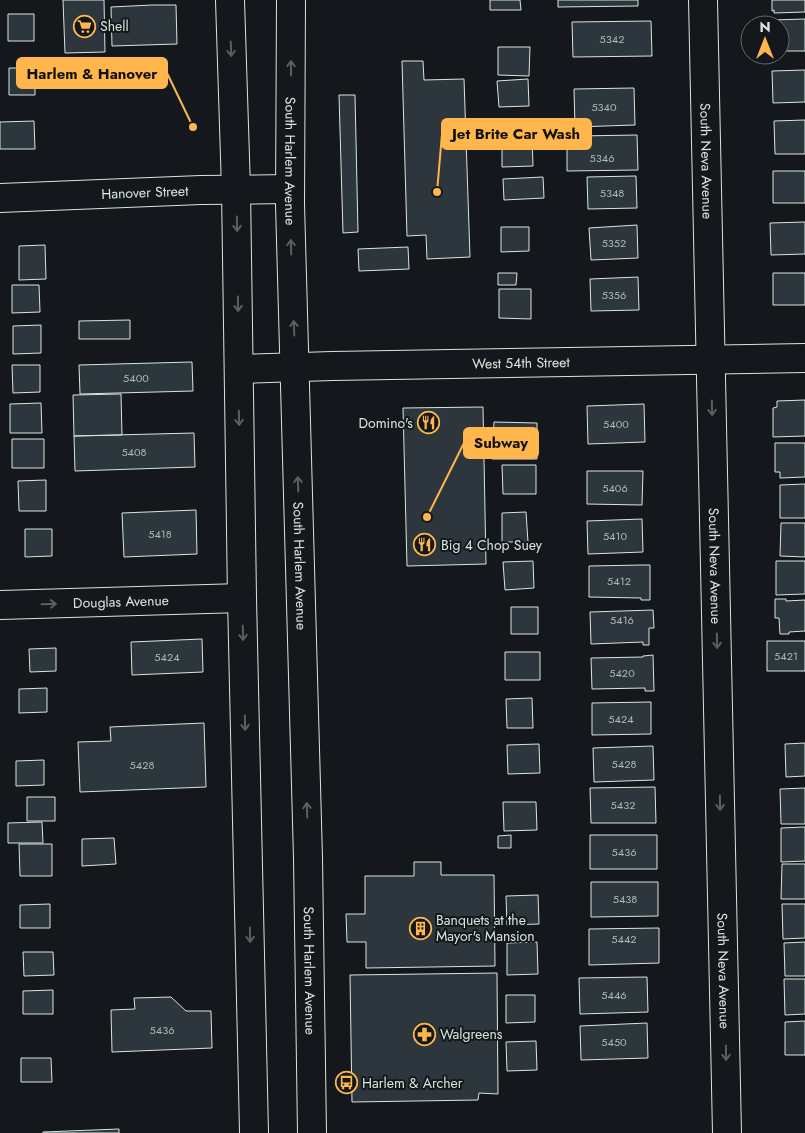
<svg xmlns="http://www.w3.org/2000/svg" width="805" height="1133" font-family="Jost,sans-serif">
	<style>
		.building { fill: #2c363c; stroke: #d8e6dc }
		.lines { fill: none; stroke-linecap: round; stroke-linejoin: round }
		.minor-casing { stroke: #d8e6dc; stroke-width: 30 }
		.major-casing { stroke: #d8e6dc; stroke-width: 30 }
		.minor { stroke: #14181c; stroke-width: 28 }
		.major { stroke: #14181c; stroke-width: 28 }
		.oneway { stroke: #59605f }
		.labels { text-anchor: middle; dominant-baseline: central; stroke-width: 4; stroke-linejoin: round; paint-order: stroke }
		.number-label { font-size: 11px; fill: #adbab4 }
		.poi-label { font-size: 14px; fill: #d8e6dc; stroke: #14181c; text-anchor: start }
		.street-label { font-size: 14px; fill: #d8e6dc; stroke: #14181c }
		.leader { fill: none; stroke: #ffb74d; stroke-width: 2 }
		.callout-dot { fill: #ffb74d; stroke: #14181c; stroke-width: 2 }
		.callout { fill: #ffb74d; stroke: #ffb74d; stroke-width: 2 }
		.callout-label { font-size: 15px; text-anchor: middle; font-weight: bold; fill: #111 }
	</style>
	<rect width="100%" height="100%" fill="#14181c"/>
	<!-- building -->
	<path class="building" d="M 63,0 L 104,0 L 105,52 L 65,53 Z
		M 490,0 L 520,0 L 521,10 L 490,10 Z
		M 558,0 L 638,0 L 638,6 L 558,7 Z
		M 772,0 L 805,0 L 805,12 L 774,13 L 774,10 L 772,11 Z
		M 152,5 L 176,5 L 177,44 L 112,46 L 111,7 Z
		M 8,14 L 34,14 L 34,41 L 8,41 Z
		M 805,19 L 805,51 L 780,51 L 780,25 L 772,25 L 772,20 Z
		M 651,21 L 652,56 L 573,57 L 572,22 Z
		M 498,47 L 530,47 L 529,76 L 498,75 Z
		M 402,61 L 423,61 L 424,80 L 464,79 L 470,257 L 427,259 L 426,235 L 407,236 Z
		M 9,68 L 35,68 L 35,95 L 9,95 Z
		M 805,70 L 805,102 L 773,103 L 772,71 Z
		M 528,79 L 529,106 L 499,107 L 497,81 Z
		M 634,88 L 635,125 L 575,127 L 574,89 Z
		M 339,95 L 355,95 L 358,232 L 343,233 Z
		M 805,120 L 805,154 L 775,154 L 774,121 Z
		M 34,121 L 35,149 L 0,149 L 0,122 Z
		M 637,135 L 638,170 L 567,171 L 567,145 L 576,144 L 576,136 Z
		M 532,136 L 533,166 L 502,167 L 502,137 Z
		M 773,171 L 805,171 L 805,203 L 773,203 Z
		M 636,176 L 637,208 L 588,209 L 587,177 Z
		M 543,177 L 544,198 L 504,200 L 503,179 Z
		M 805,222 L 805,254 L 771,255 L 770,223 Z
		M 637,225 L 638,258 L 591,260 L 589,228 Z
		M 501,227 L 529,227 L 529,251 L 501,252 Z
		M 45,245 L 46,279 L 19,280 L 19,246 Z
		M 408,247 L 409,269 L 359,271 L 358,249 Z
		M 498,273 L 517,273 L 516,285 L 498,285 Z
		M 773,273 L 805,273 L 805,305 L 773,305 Z
		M 638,277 L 639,310 L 591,311 L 590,279 Z
		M 12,285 L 39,285 L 40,312 L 12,313 Z
		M 499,289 L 531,289 L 531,319 L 499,318 Z
		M 130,320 L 130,339 L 79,339 L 79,321 Z
		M 41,325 L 41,353 L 13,354 L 13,326 Z
		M 192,362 L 193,391 L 80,394 L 79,365 Z
		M 12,365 L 40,365 L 40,392 L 13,393 Z
		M 121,394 L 122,435 L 74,436 L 73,395 Z
		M 805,400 L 805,436 L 773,437 L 773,408 L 777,407 L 777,401 Z
		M 41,403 L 42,433 L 10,433 L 10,404 Z
		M 644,404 L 645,442 L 588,444 L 587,406 Z
		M 483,407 L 486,564 L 407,566 L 403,408 Z
		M 494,422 L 537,423 L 537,459 L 492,459 Z
		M 194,433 L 195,467 L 75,471 L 74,436 Z
		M 12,439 L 44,439 L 44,468 L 12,468 Z
		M 775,443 L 805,443 L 805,477 L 780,478 L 780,472 L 775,472 Z
		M 502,465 L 536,465 L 536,494 L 503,494 Z
		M 587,471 L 643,471 L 642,505 L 587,504 Z
		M 46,480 L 46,511 L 19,511 L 18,481 Z
		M 805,484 L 805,518 L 780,518 L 780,485 Z
		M 196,510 L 197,554 L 124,557 L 122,513 Z
		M 526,512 L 528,542 L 502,542 L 502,513 Z
		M 642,519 L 643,552 L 588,554 L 587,521 Z
		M 781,523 L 805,523 L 805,557 L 780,556 Z
		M 25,529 L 52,529 L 52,556 L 25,557 Z
		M 533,561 L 534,588 L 505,590 L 503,562 Z
		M 776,561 L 805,561 L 805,594 L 776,595 Z
		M 642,565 L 650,565 L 650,600 L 641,600 L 641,598 L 589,597 L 589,566 Z
		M 775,599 L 786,599 L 786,601 L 805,600 L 805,631 L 789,632 L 789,634 L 780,634 L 779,618 L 775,618 Z
		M 511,607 L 538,607 L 538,634 L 511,634 Z
		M 653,610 L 654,628 L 649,628 L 649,645 L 643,645 L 643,642 L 591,644 L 590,612 Z
		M 202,639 L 203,672 L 132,675 L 131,642 Z
		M 767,641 L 805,641 L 805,671 L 767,671 Z
		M 56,648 L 56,671 L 30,672 L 29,649 Z
		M 505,652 L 540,652 L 540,680 L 505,680 Z
		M 653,655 L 654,691 L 645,691 L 645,688 L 592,689 L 591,658 L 643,657 L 643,656 Z
		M 47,688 L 47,712 L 19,713 L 19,689 Z
		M 532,698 L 533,728 L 507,728 L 506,699 Z
		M 651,702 L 651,734 L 592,735 L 592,703 Z
		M 204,723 L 206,787 L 80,792 L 78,742 L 111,741 L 110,727 Z
		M 805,743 L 805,776 L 786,777 L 785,744 Z
		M 539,744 L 540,773 L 508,774 L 507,745 Z
		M 653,746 L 654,780 L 594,782 L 593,748 Z
		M 44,760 L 44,785 L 16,786 L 16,761 Z
		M 655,787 L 656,823 L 591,823 L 590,788 Z
		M 805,788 L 805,824 L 781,824 L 780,789 Z
		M 27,797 L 55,797 L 55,821 L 27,821 Z
		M 503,802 L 536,802 L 537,830 L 504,831 Z
		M 42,822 L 43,843 L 8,843 L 8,823 Z
		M 805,827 L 805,861 L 781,862 L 781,828 Z
		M 511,835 L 511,848 L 498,848 L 498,836 Z
		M 590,835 L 657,835 L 657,869 L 590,869 Z
		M 114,838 L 116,864 L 82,866 L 82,839 Z
		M 19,844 L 52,844 L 52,876 L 20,876 Z
		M 414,862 L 441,862 L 441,875 L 494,875 L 495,966 L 366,968 L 366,942 L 347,942 L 346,914 L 365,914 L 365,876 L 414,876 Z
		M 782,864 L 805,864 L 805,899 L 781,899 Z
		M 591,882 L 658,882 L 658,916 L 591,917 Z
		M 538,895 L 539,924 L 507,925 L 506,896 Z
		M 50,904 L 50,928 L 20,928 L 20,905 Z
		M 782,904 L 805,904 L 805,938 L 783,939 Z
		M 659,928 L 659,963 L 589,965 L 589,929 Z
		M 537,942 L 538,974 L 507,975 L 507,943 Z
		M 805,942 L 805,976 L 785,976 L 784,943 Z
		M 23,952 L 53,952 L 54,975 L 24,976 Z
		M 497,973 L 498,1094 L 479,1093 L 478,1100 L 352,1102 L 350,975 Z
		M 647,977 L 648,1012 L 580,1014 L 579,978 Z
		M 784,979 L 805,979 L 805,1014 L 785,1015 Z
		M 53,990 L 53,1014 L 23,1014 L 23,991 Z
		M 506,995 L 535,995 L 535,1022 L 506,1023 Z
		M 171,997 L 186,1011 L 211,1011 L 212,1048 L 112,1052 L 111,1010 L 135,1009 L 134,998 Z
		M 805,1021 L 805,1055 L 785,1055 L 785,1022 Z
		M 647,1023 L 648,1058 L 581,1060 L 580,1026 Z
		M 536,1041 L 537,1070 L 507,1071 L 506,1042 Z
		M 21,1058 L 51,1058 L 52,1082 L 21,1082 Z
		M 119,1129 L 119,1133 L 43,1133 L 43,1132 Z"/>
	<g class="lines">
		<defs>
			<g id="minor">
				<path id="s1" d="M 703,0 L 727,1133"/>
				<path id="s2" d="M 0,198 L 201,190 L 290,189"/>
				<path id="s3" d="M 239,369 L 332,366 L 805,358"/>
				<path id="s4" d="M 0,605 L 242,598"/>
			</g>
			<g id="major">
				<path d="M 230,0 L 236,189 L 242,598 L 254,1133"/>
				<path id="s5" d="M 291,0 L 290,204 L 308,858 L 312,1133"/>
			</g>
		</defs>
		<!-- minor casing -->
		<use href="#minor" class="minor-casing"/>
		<!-- major casing -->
		<use href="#major" class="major-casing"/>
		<!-- minor -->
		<use href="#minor" class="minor"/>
		<!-- major -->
		<use href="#major" class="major"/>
	</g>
	<!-- one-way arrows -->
	<defs><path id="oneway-shaft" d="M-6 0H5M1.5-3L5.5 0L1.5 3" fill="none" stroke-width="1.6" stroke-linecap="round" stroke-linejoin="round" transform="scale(1.25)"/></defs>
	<g class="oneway">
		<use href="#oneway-shaft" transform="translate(231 49) rotate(88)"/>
		<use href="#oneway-shaft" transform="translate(291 68) rotate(-90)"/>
		<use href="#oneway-shaft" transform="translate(237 224) rotate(89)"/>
		<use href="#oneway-shaft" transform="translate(291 247) rotate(-92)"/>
		<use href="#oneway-shaft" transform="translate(238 304) rotate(89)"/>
		<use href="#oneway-shaft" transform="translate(294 328) rotate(-92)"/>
		<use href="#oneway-shaft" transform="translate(712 408) rotate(89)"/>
		<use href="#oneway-shaft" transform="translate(239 418) rotate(89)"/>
		<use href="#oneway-shaft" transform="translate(298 484) rotate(-92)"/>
		<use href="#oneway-shaft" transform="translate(49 604) rotate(-2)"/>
		<use href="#oneway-shaft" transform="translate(243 633) rotate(88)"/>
		<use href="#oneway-shaft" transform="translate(717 641) rotate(89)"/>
		<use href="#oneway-shaft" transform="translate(245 723) rotate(89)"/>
		<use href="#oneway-shaft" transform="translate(720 803) rotate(89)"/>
		<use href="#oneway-shaft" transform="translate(307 810) rotate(-92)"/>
		<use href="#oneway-shaft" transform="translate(250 935) rotate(89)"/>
		<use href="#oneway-shaft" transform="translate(726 1053) rotate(89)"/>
	</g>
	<!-- icons -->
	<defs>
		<symbol id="supermarket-ring" viewBox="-11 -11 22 22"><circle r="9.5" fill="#14181c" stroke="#ffb74d" stroke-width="1.5"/><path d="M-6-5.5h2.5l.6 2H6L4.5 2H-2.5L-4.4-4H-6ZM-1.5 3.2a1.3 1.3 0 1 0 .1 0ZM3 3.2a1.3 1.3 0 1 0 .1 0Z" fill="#ffb74d"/></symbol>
		<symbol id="restaurant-ring" viewBox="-11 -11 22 22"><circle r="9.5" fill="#14181c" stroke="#ffb74d" stroke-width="1.5"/><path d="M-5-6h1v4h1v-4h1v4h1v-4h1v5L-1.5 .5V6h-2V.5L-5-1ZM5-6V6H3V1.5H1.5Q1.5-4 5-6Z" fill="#ffb74d"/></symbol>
		<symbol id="building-ring" viewBox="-11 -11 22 22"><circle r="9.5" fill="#14181c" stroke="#ffb74d" stroke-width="1.5"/><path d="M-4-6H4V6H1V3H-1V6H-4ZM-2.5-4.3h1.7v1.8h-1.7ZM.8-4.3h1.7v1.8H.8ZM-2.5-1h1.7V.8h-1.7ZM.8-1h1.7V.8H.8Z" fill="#ffb74d"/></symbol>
		<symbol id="pharmacy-ring" viewBox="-11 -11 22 22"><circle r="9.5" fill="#14181c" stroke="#ffb74d" stroke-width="1.5"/><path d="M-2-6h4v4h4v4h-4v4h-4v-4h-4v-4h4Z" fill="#ffb74d"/></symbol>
		<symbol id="bus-ring" viewBox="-11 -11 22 22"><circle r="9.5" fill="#14181c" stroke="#ffb74d" stroke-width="1.5"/><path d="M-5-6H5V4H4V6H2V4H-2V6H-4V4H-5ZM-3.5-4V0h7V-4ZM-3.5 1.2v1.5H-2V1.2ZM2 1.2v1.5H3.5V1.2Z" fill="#ffb74d"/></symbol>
	</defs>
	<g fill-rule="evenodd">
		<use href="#supermarket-ring" x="72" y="14" width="25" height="25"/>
		<use href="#restaurant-ring" x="416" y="410" width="25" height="25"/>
		<use href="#restaurant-ring" x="412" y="532" width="25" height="25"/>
		<use href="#building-ring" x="408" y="916" width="25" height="25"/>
		<use href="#pharmacy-ring" x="412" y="1022" width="25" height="25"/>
		<use href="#bus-ring" x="334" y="1070" width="25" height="25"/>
	</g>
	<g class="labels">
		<!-- number labels -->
		<g class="number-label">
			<text x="612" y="39">5342</text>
			<text x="604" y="107">5340</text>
			<text x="602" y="158">5346</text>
			<text x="612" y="193">5348</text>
			<text x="614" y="243">5352</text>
			<text x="614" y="295">5356</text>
			<text x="136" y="378">5400</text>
			<text x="616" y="424">5400</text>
			<text x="134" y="452">5408</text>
			<text x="615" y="488">5406</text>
			<text x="160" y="534">5418</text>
			<text x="615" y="536">5410</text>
			<text x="619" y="581">5412</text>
			<text x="622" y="620">5416</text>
			<text x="786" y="656">5421</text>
			<text x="167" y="657">5424</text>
			<text x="622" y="673">5420</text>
			<text x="621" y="719">5424</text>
			<text x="624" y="764">5428</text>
			<text x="142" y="765">5428</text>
			<text x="623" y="805">5432</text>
			<text x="624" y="852">5436</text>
			<text x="625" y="899">5438</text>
			<text x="624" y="939">5442</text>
			<text x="614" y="995">5446</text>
			<text x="162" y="1030">5436</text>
			<text x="614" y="1042">5450</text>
		</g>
		<!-- poi labels -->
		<g class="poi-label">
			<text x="100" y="26">Shell</text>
			<text x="413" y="423" text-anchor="end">Domino's</text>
			<text x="441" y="545">Big 4 Chop Suey</text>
			<text x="436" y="920">Banquets at the<tspan x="436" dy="16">Mayor's Mansion</tspan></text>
			<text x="440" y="1034">Walgreens</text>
			<text x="362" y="1083">Harlem &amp; Archer</text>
		</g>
		<!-- street labels -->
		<g class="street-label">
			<text stroke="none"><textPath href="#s5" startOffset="161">South Harlem Avenue</textPath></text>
			<text stroke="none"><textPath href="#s1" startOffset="161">South Neva Avenue</textPath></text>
			<text stroke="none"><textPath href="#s2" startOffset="145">Hanover Street</textPath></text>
			<text stroke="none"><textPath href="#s3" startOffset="282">West 54th Street</textPath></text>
			<text stroke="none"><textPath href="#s5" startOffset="566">South Harlem Avenue</textPath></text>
			<text stroke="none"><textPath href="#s1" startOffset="566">South Neva Avenue</textPath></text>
			<text stroke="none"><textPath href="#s4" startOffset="121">Douglas Avenue</textPath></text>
			<text stroke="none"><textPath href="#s5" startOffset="971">South Harlem Avenue</textPath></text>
			<text stroke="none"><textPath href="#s1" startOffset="971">South Neva Avenue</textPath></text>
		</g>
	</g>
	<!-- callouts -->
	<path class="leader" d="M193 127L167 73M437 192L442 134M427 517L464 443"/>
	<g class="callout-dot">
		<circle cx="193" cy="127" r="5"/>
		<circle cx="437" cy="192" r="5"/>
		<circle cx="427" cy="517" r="5"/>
	</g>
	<g class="callout">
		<rect x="17" y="58" width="150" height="30" rx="5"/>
		<rect x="442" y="119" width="149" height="30" rx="5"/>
		<rect x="464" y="428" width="74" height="30" rx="5"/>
	</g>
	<g class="callout-label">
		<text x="92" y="79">Harlem &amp; Hanover</text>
		<text x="516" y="139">Jet Brite Car Wash</text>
		<text x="501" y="448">Subway</text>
	</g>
	<!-- north arrow -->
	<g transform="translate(765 40)"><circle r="24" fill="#14181c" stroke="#626a69"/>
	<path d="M0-4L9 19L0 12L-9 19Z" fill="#ffb74d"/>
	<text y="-8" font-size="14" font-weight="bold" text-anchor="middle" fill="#d8e6dc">N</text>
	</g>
</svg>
